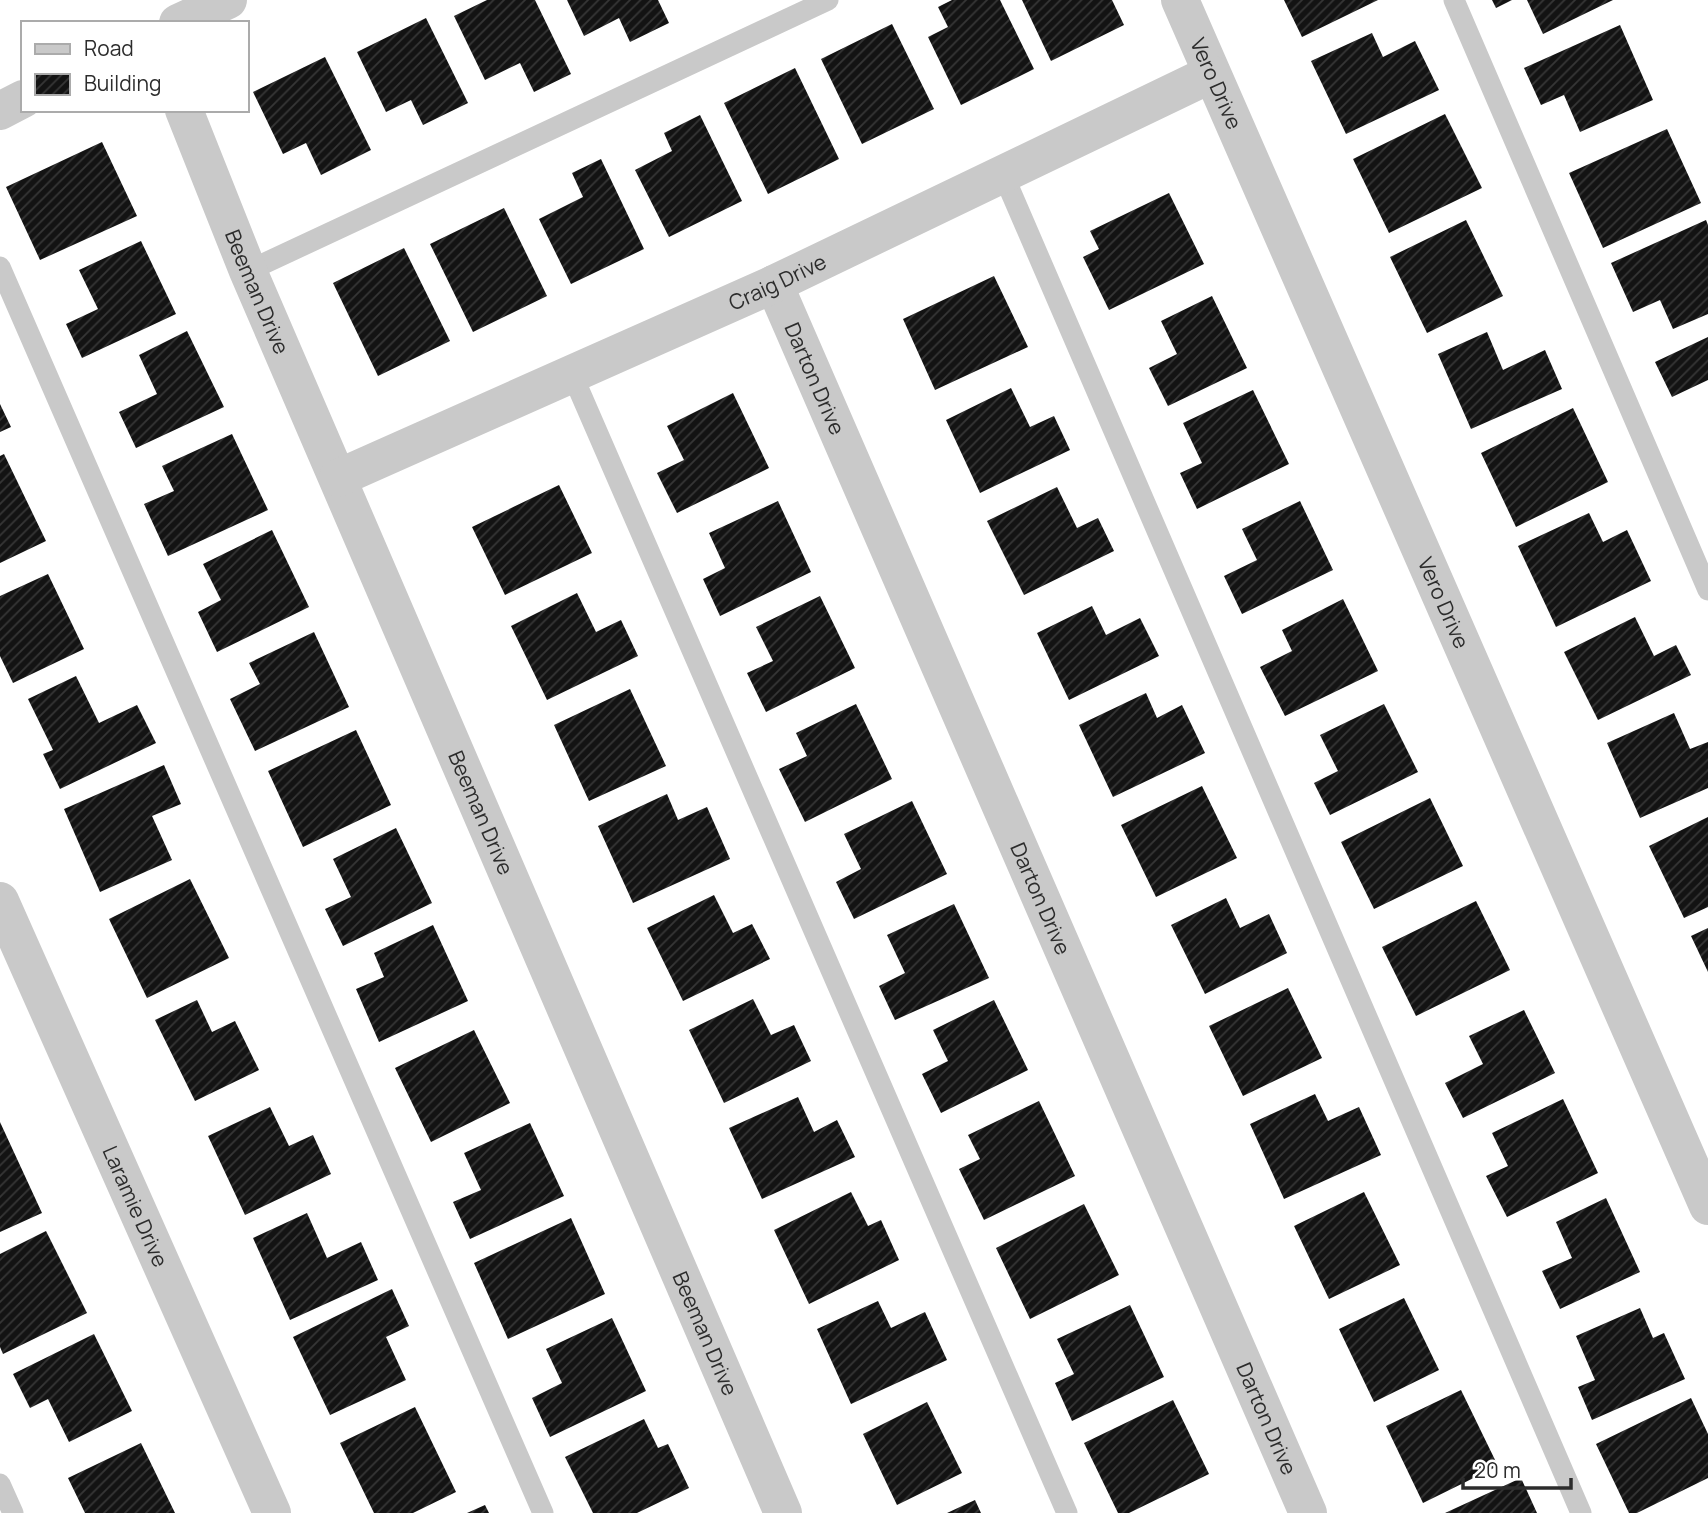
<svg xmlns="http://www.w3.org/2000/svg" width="1708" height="1513" font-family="Manrope,sans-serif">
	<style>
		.building { fill: url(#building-hatch) }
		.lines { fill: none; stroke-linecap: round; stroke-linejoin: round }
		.lane { stroke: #c9c9c9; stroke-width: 21 }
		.street { stroke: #c9c9c9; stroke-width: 38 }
		.labels { text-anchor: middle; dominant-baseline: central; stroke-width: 7; stroke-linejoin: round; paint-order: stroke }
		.street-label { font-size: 21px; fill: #2c2c2c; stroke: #fff }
	</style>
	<defs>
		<pattern id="building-hatch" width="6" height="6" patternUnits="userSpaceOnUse" patternTransform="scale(1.75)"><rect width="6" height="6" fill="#131313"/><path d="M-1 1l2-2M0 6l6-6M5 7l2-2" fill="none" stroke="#363636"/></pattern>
	</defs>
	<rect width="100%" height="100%" fill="#fff"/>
	<!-- building -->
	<path class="building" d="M 487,0 L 535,0 L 571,74 L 534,92 L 520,63 L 485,80 L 454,16 Z
		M 567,0 L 658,0 L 669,23 L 630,42 L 619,18 L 584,36 Z
		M 952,0 L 1000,0 L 1034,69 L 961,105 L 928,37 L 948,27 L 938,7 Z
		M 1022,0 L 1112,0 L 1124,25 L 1051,61 Z
		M 1284,0 L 1378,0 L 1302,37 Z
		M 1492,0 L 1512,0 L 1496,8 Z
		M 1527,0 L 1613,0 L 1543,34 Z
		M 426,18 L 468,103 L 423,125 L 411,100 L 386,112 L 357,52 Z
		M 892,24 L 934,109 L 862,144 L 821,59 Z
		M 1620,25 L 1653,100 L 1580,132 L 1564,95 L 1541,105 L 1524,68 Z
		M 1372,33 L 1383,57 L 1415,41 L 1439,90 L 1346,134 L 1311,61 Z
		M 325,57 L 371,150 L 321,175 L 306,143 L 283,154 L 253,92 Z
		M 795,68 L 839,159 L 768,194 L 724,103 Z
		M 1445,114 L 1482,188 L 1389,233 L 1353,159 Z
		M 700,115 L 742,201 L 669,237 L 635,170 L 672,151 L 664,133 Z
		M 1667,129 L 1701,203 L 1603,248 L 1569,173 Z
		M 102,142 L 137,216 L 40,260 L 6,187 Z
		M 601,159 L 644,249 L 571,284 L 539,219 L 583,197 L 572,173 Z
		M 1169,193 L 1204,264 L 1109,310 L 1083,257 L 1099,249 L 1090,231 Z
		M 504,208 L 547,296 L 473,332 L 430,244 Z
		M 1466,220 L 1503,296 L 1427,333 L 1390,257 Z
		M 1706,220 L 1708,225 L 1708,314 L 1673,329 L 1660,300 L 1633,312 L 1611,263 Z
		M 141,241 L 176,314 L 82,358 L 66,324 L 98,309 L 79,270 Z
		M 404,248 L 450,341 L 378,376 L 333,283 Z
		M 994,276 L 1028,347 L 935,390 L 903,319 Z
		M 1212,296 L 1247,368 L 1168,406 L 1149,368 L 1177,354 L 1161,321 Z
		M 187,331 L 224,407 L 136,448 L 119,412 L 157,394 L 139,355 Z
		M 1487,332 L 1503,370 L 1545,350 L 1562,389 L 1471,429 L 1438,354 Z
		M 1708,337 L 1708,380 L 1672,397 L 1655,362 Z
		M 1011,388 L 1030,427 L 1054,416 L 1070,450 L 980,493 L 946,420 Z
		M 1253,390 L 1289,464 L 1197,509 L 1180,473 L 1202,463 L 1183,423 Z
		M 733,393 L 769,468 L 677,513 L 657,473 L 684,460 L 667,426 Z
		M 0,404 L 11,427 L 0,432 Z
		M 1573,408 L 1608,482 L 1516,527 L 1481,453 Z
		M 232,434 L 268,510 L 168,556 L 144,504 L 174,491 L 162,466 Z
		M 4,454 L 46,541 L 0,563 L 0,456 Z
		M 559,485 L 592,553 L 505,595 L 472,527 Z
		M 1057,487 L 1077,528 L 1098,518 L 1114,551 L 1024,595 L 987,521 Z
		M 778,501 L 811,572 L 720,616 L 703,579 L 725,568 L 709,533 Z
		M 1300,501 L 1333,570 L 1242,614 L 1224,576 L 1257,560 L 1242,529 Z
		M 1589,513 L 1603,542 L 1627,530 L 1651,581 L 1556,627 L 1518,546 Z
		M 272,530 L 309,607 L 217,652 L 198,612 L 221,600 L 203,564 Z
		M 48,574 L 84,649 L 13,683 L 0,656 L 0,596 Z
		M 577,593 L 596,632 L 621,620 L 638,656 L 547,700 L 511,626 Z
		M 820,596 L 855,668 L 766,712 L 747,673 L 773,661 L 756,627 Z
		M 1343,599 L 1378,671 L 1285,716 L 1260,667 L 1292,651 L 1282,630 Z
		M 1092,606 L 1106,635 L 1140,618 L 1159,656 L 1069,700 L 1037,633 Z
		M 1635,617 L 1654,656 L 1676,645 L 1691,675 L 1598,720 L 1564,652 Z
		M 314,632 L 349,707 L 255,751 L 230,699 L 260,684 L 249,663 Z
		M 76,676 L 99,723 L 137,705 L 156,743 L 60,789 L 43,754 L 53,750 L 28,699 Z
		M 630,689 L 666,766 L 589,801 L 554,725 Z
		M 1146,693 L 1157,718 L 1182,705 L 1205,753 L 1113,797 L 1079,725 Z
		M 856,704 L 892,779 L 805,822 L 779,769 L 807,756 L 796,733 Z
		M 1384,704 L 1418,772 L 1330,815 L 1314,783 L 1338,771 L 1320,735 Z
		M 1674,713 L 1690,749 L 1708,742 L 1708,788 L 1640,818 L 1607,743 Z
		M 356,730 L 391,805 L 303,847 L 268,771 Z
		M 164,765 L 181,804 L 152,816 L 172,860 L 100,892 L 64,809 Z
		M 1202,786 L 1237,858 L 1156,897 L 1121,825 Z
		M 667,794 L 678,820 L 707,807 L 730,859 L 633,903 L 598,826 Z
		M 1430,798 L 1463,866 L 1374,909 L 1341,842 Z
		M 912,801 L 947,874 L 854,919 L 836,882 L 861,869 L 844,834 Z
		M 1708,817 L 1708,907 L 1684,918 L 1649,846 Z
		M 396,828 L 432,903 L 343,946 L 325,909 L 351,897 L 333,859 Z
		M 190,879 L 229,958 L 147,998 L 109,919 Z
		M 714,895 L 733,933 L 752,924 L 770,959 L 683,1001 L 647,928 Z
		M 1226,898 L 1240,928 L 1269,914 L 1287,953 L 1205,994 L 1171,925 Z
		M 1476,901 L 1510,970 L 1416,1016 L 1382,947 Z
		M 954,904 L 989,978 L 895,1020 L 879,986 L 905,973 L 887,935 Z
		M 433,925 L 468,1001 L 379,1042 L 356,989 L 384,977 L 374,953 Z
		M 1708,928 L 1708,972 L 1691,936 Z
		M 1288,988 L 1322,1058 L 1243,1096 L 1209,1026 Z
		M 753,999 L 771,1035 L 794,1025 L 811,1061 L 724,1103 L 689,1030 Z
		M 197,1000 L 212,1032 L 235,1021 L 259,1070 L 195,1101 L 155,1020 Z
		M 994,1000 L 1028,1070 L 941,1113 L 922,1074 L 948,1061 L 933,1030 Z
		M 1524,1010 L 1555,1073 L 1463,1118 L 1445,1083 L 1483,1064 L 1469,1036 Z
		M 474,1030 L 510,1103 L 431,1142 L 395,1068 Z
		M 1315,1094 L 1328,1121 L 1359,1107 L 1381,1155 L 1284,1199 L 1250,1124 Z
		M 798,1097 L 814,1132 L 837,1120 L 855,1157 L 762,1199 L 729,1128 Z
		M 1563,1099 L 1598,1173 L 1507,1217 L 1486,1176 L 1508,1166 L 1492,1133 Z
		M 1039,1101 L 1075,1176 L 984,1220 L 959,1169 L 980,1159 L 968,1135 Z
		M 270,1107 L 289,1146 L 313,1135 L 331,1174 L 245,1215 L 208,1136 Z
		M 0,1122 L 42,1213 L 0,1232 Z
		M 530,1123 L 564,1196 L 470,1239 L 453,1202 L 481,1190 L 464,1153 Z
		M 851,1192 L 868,1226 L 881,1220 L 899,1260 L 809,1304 L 774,1230 Z
		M 1364,1192 L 1400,1265 L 1329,1299 L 1294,1226 Z
		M 1606,1198 L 1640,1272 L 1560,1309 L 1542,1271 L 1572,1258 L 1556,1222 Z
		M 1084,1204 L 1119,1275 L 1030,1319 L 996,1248 Z
		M 307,1213 L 327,1258 L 361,1242 L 378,1280 L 290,1320 L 253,1238 Z
		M 571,1218 L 605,1294 L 508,1339 L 474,1263 Z
		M 46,1231 L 87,1313 L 3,1354 L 0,1347 L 0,1254 Z
		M 392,1289 L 409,1326 L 386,1337 L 406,1380 L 330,1415 L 293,1337 Z
		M 1404,1298 L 1439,1370 L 1374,1402 L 1339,1329 Z
		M 878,1301 L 891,1328 L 925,1312 L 947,1360 L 851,1404 L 817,1329 Z
		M 1130,1305 L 1164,1377 L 1072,1421 L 1055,1383 L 1074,1374 L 1057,1339 Z
		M 1640,1308 L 1653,1338 L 1664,1333 L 1685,1379 L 1592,1420 L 1578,1387 L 1595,1380 L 1576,1336 Z
		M 612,1318 L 646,1391 L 550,1437 L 532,1398 L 562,1383 L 546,1349 Z
		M 94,1334 L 132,1411 L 69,1442 L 48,1399 L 30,1408 L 13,1374 Z
		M 1461,1390 L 1498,1466 L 1423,1503 L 1386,1426 Z
		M 1691,1398 L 1708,1434 L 1708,1478 L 1637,1513 L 1629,1513 L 1596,1444 Z
		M 1173,1400 L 1209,1474 L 1129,1513 L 1118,1513 L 1084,1443 Z
		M 927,1402 L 962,1473 L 897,1505 L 863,1434 Z
		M 415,1407 L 456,1492 L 413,1513 L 374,1513 L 340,1443 Z
		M 644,1419 L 658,1448 L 668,1444 L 689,1488 L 637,1513 L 593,1513 L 565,1457 Z
		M 141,1443 L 175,1513 L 85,1513 L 68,1478 Z
		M 1521,1478 L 1537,1513 L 1445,1513 Z
		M 975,1500 L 981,1513 L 947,1513 Z
		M 485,1505 L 489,1513 L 467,1513 Z"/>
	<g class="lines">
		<!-- lane -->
		<path class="lane" d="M 1454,0 L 1708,590
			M 1003,174 L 1581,1513
			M 0,267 L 543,1513
			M 248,271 L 828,0
			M 572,374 L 1067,1513
			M 0,1484 L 13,1513"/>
		<!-- street -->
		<g class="street">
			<path id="s1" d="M 1180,0 L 1708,1206"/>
			<path d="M 178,23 L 228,0"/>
			<path id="s2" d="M 184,110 L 248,271 L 783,1513"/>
			<path d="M 0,111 L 23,99"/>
			<path id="s3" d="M 774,284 L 1308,1513"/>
			<path id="s4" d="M 338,478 L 774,284 L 1211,74"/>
			<path id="s5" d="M 0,901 L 272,1513"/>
		</g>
	</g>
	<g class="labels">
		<!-- street labels -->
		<g class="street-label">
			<text stroke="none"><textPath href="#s1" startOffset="91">Vero Drive</textPath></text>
			<text stroke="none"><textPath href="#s4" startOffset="481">Craig Drive</textPath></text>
			<text stroke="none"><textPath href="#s2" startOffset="196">Beeman Drive</textPath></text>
			<text stroke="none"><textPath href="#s3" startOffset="103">Darton Drive</textPath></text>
			<text stroke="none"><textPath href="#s1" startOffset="658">Vero Drive</textPath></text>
			<text stroke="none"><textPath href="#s2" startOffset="763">Beeman Drive</textPath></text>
			<text stroke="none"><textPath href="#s3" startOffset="670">Darton Drive</textPath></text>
			<text stroke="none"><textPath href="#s5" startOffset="334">Laramie Drive</textPath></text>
			<text stroke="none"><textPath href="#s2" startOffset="1330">Beeman Drive</textPath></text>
			<text stroke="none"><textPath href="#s3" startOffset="1237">Darton Drive</textPath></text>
		</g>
	</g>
	<!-- legend -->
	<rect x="21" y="21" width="228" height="91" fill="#ffffff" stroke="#ababab" stroke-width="2"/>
	<rect x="35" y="44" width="35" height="10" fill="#c9c9c9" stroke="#ababab" stroke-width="2"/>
	<text x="84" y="56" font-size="21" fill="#2c2c2c">Road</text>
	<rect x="35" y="74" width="35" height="21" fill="url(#building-hatch)" stroke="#ababab" stroke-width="2"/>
	<text x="84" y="91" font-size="21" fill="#2c2c2c">Building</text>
	<!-- scale -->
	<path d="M1463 1478v10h108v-10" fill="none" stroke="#2c2c2c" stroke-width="3.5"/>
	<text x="1474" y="1478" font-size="21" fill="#2c2c2c" stroke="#ffffff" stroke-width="5" paint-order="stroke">20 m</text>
</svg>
